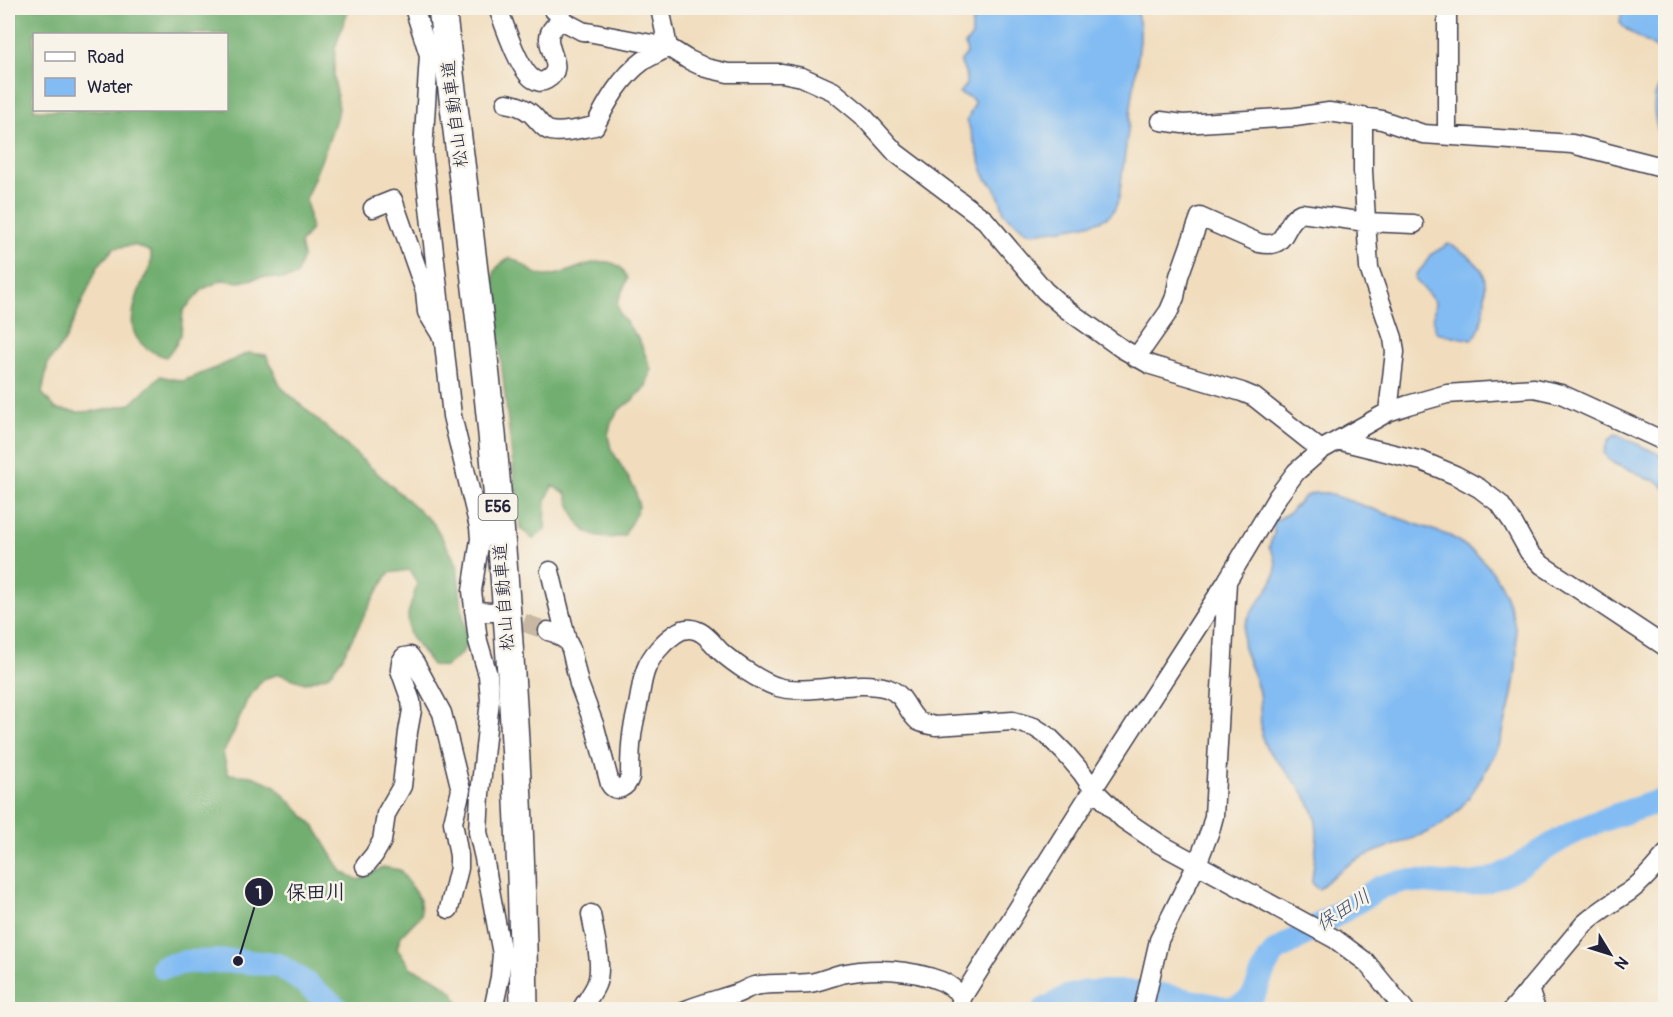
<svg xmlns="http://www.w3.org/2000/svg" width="1673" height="1017" font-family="Pangolin,'Klee One',sans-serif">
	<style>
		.forest { fill: #71ae6f; stroke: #4a6855; stroke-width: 1.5; fill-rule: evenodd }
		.water { fill: #82bcf3; stroke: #526f97; stroke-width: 1.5 }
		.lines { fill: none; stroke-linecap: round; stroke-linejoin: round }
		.river { stroke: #82bcf3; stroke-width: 24 }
		.minor-tunnel { stroke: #c8b8a3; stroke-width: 18; stroke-dasharray: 18 9; stroke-linecap: butt }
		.minor-casing { stroke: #413e4e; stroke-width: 21 }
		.highway-casing { stroke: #413e4e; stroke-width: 30 }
		.minor { stroke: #fff; stroke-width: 18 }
		.highway { stroke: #fff; stroke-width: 27 }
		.labels { text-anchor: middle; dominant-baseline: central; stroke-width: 5; stroke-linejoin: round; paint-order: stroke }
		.shield { fill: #f7f3e8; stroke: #62616f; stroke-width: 1.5 }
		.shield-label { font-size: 16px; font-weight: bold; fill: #22223b }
		.street-label { font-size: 18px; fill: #22223b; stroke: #f7f3e8 }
		.water-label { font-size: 20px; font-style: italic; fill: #3f5072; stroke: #f7f3e8 }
		.leader { fill: none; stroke: #22223b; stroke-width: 2 }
		.callout-dot { fill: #22223b; stroke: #f7f3e8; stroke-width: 2 }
		.mark-label { font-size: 18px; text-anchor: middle; font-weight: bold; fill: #fff }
		.callout-label { font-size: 20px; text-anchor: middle; font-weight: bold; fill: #22223b; stroke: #f7f3e8; stroke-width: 5; stroke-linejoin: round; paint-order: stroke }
	</style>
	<rect width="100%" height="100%" fill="#f7f3e8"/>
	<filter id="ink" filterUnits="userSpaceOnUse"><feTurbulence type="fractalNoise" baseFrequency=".0167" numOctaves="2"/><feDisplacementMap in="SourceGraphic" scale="12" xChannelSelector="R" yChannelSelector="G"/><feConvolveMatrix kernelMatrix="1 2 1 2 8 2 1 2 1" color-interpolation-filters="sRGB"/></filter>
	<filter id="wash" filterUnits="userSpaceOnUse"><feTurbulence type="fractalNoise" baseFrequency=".008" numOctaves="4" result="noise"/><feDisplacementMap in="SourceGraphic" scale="24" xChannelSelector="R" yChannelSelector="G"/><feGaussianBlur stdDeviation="1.35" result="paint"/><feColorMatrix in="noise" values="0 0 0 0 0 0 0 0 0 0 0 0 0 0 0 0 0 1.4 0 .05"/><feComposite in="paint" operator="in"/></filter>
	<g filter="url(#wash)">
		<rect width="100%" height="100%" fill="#f1ddbd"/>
		<!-- forest -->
		<path class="forest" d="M 8,8 L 351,8 L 347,13 L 335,48 L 334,77 L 339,109 L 328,143 L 306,198 L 311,229 L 300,244 L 303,256 L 296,276 L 284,279 L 262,277 L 240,282 L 222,280 L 203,289 L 183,311 L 181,334 L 175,346 L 166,357 C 122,344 129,315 143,280 C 145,276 149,271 150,267 C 151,263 151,257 151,252 L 134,245 L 114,248 L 98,266 L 65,341 L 48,363 L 42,393 L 56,409 L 78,412 L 99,411 L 131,404 L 160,376 L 183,381 L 218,367 L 248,353 L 266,355 L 281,387 L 434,524 L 457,564 L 463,617 L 468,640 L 462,653 L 445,667 L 432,665 L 409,634 L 408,614 L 417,584 L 410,570 L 389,573 L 374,597 L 342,658 L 329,675 L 305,683 L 279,674 L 263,679 L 247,700 L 233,734 L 223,753 L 228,774 L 252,776 L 274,785 L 315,827 L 342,872 L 359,880 L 383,867 L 400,870 L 420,900 L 421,915 L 401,936 L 397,948 L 411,968 L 434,978 L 453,992 L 462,1009 L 8,1009 ZM 34,34 L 226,34 L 226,110 L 34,110 Z
			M 510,258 C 524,262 532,276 547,276 C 570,276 598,251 620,267 C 623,269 626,275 628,278 L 617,303 L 620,314 L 640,341 L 651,370 L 646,386 L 634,399 L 619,410 L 611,423 L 608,435 L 611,449 L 635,489 L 639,507 L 624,536 C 586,544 576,526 566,493 L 552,486 L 546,501 L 545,530 L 533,539 L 520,528 L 493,289 C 493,271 493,268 510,258 Z"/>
		<!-- water -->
		<path class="water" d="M 986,8 L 1136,8 L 1140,26 L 1140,41 L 1119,198 C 1116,206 1114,214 1106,218 C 1094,226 1051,230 1034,233 L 1025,230 L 1004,213 C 1001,201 996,185 986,179 L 967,120 L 975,103 L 971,98 L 959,93 L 966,85 L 966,74 L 960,62 L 967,53 L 965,45 L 972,36 L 972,23 L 984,14 Z
			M 1634,8 L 1665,8 L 1665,55 C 1652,42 1632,38 1620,23 L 1621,15 L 1626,9 Z
			M 1665,79 L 1665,147 C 1655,130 1647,94 1665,79 Z
			M 1448,244 C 1458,247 1479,263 1483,273 C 1488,286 1484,331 1472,340 L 1437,333 C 1431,323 1434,312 1435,302 L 1416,280 L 1415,276 L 1425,264 L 1430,255 Z
			M 1616,434 L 1665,457 L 1665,489 C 1657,478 1656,482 1645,478 C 1642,477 1640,474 1637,473 C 1624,466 1612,467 1604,453 C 1606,445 1608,438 1616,434 Z
			M 1314,493 L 1327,493 L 1450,536 C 1482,555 1498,572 1510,607 C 1523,645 1515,687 1505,724 C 1503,732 1502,739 1499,746 C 1496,753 1491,760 1488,766 C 1477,787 1465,806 1447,821 C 1424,838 1389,845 1363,857 C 1346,864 1332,876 1319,889 L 1315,887 L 1312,882 C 1313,860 1321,836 1314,814 C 1307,793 1289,775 1275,758 C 1272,754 1266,749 1264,743 C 1258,728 1262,709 1259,693 C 1256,675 1242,656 1243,637 C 1243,607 1283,588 1275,559 C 1274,555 1271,550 1269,547 L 1274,534 L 1274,522 L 1290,512 L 1304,497 Z"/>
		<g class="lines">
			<!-- river -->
			<path class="river" d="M 163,967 L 186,962 L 238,961 L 278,965 L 304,982 L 339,1010
				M 1044,1010 L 1067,997 L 1087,992 L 1130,992 L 1157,994 L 1229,1009 C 1260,1003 1254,986 1267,964 C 1269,960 1272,956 1275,952 L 1381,887 C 1391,884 1402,880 1413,881 C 1437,883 1462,888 1486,881 C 1515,872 1540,850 1567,836 C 1595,821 1626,812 1657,802 L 1666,801"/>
		</g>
	</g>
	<g filter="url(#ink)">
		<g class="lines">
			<!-- minor-tunnel -->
			<path class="minor-tunnel" d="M 498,614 L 548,631"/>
			<defs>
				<path id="minor" d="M 414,8 L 429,55 L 423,152 L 452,416 L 479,527 L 480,539 L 472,591 L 478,641 L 488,675 L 490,700 L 480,794 L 478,832 L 484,858 L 502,954 L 500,977 L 493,1010
					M 498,8 C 504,24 519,70 533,79 C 538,82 541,83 546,80 C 566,69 548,53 549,38 C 549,29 557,24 563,20
					M 552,8 L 565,22 L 582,31 L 668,47 L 687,59 L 706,68 L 728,73 L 782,73 L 802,77 L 833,91 L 862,115 L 896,153 L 985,220 L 1045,291 L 1066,309 L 1121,348 L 1151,365 L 1242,392 L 1254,397 L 1321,450
					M 661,8 L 661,13 L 668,47
					M 1447,8 L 1447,135
					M 506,103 C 520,105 530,110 538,121 C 541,124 544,128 548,130 C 559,135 583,128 595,126 C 607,102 621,77 643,61 C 651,56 660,52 668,47
					M 1363,116 L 1363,171 L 1369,268 L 1393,338 L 1395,352 L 1388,412
					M 1161,121 L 1183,124 L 1295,117 L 1329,112 L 1382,120 L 1423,134 L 1572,144 L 1666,168
					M 373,208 L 393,200 L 425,291 L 427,312 L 441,335
					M 1136,358 L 1169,311 L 1175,297 L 1179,276 L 1200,217 L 1259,243 C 1290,250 1281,223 1301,213 L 1366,222 L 1414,224
					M 1341,441 L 1422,461 L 1455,475 L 1479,488 L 1500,504 L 1513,523 L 1529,552 L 1542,565 L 1666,647
					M 550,571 L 567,641
					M 474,611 L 493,612
					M 548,631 L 555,633 L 567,641 L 571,649 L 579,684 L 595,727 L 610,784 C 616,794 627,787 630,777 C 630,764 630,750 632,736 C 633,724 637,712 639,700 C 641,690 642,679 646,669 C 651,656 663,642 675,634 C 683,628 691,627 700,632 C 708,636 713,644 720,651 C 733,663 761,682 778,687 C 809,696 857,678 887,688 C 906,695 906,711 918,721 C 923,724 930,725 936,726 L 1013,721 L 1034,727 L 1048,736 L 1065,753 L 1082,773 L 1093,789 L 1123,819 L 1160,844 L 1335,939 L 1366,962 L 1405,1010
					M 365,866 L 374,855 L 382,841 L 386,814 L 402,786 L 408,732 L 412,710 L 411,701 L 400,670 L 401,662 L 404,657 L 410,656 L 415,663 L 442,713 L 461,790 L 453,822 L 459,856 L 459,868 L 449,909
					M 1529,989 L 1536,1010
					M 581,1010 C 586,1001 592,994 596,985 C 604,967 594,933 591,914
					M 686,1010 C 703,1003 721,999 738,993 C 744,991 749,987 755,986 C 773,982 792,985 810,983 C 821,981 830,977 841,974 C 873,967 910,969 941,981 C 949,984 956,991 963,996
					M 958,1010 L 963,996 L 1093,789 L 1227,581 L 1278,496 L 1296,472 L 1321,450 L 1388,412 L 1408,405 L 1447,394 L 1534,388 L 1561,394 L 1666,442
					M 1143,1010 L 1159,940 L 1197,864 L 1210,831 L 1214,816 L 1227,582
					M 1512,1010 L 1584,924 C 1598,911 1614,902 1630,891 C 1644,881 1655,867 1666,854"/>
				<path id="highway" d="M 442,8 C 459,150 478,292 492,434 C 510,625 522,818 524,1010"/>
			</defs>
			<!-- minor casing -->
			<use href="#minor" class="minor-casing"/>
			<!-- highway casing -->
			<use href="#highway" class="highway-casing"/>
			<!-- minor -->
			<use href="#minor" class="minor"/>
			<!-- highway -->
			<use href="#highway" class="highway"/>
		</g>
	</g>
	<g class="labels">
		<!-- shield labels -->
		<rect class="shield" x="478.5" y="494" width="39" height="26" rx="4.5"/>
		<g class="shield-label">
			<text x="498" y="507">E56</text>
		</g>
		<!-- street labels -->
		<g class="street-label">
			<text transform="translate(455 114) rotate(-97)">松山自動車道</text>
			<text transform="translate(504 597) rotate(-94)">松山自動車道</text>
		</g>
		<!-- water labels -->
		<g class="water-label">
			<text transform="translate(1343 910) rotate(-32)">保田川</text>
		</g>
	</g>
	<!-- callouts -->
	<path class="leader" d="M238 961L259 892"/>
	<g class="callout-dot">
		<circle cx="238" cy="961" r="6"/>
		<circle cx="259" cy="892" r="15"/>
	</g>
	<g class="mark-label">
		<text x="259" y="899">1</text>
	</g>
	<g class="callout-label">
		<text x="316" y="899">保田川</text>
	</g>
	<!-- margin -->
	<rect width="1673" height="1017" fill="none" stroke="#f7f3e8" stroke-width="30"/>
	<!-- legend -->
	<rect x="33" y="33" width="195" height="78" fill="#f7f3e8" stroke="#a29fa3" stroke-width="1.5"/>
	<rect x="45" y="52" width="30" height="9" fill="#ffffff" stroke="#a29fa3" stroke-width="1.5"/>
	<text x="87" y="63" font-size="18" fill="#22223b">Road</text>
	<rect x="45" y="78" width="30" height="18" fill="#82bcf3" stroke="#a29fa3" stroke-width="1.5"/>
	<text x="87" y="93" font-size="18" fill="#22223b">Water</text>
	<!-- north arrow -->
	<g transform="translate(1610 954) rotate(128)" stroke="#f7f3e8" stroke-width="4.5" paint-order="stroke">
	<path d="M0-4.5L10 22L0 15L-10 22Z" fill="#22223b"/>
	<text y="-9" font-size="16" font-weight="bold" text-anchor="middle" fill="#22223b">N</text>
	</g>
</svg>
